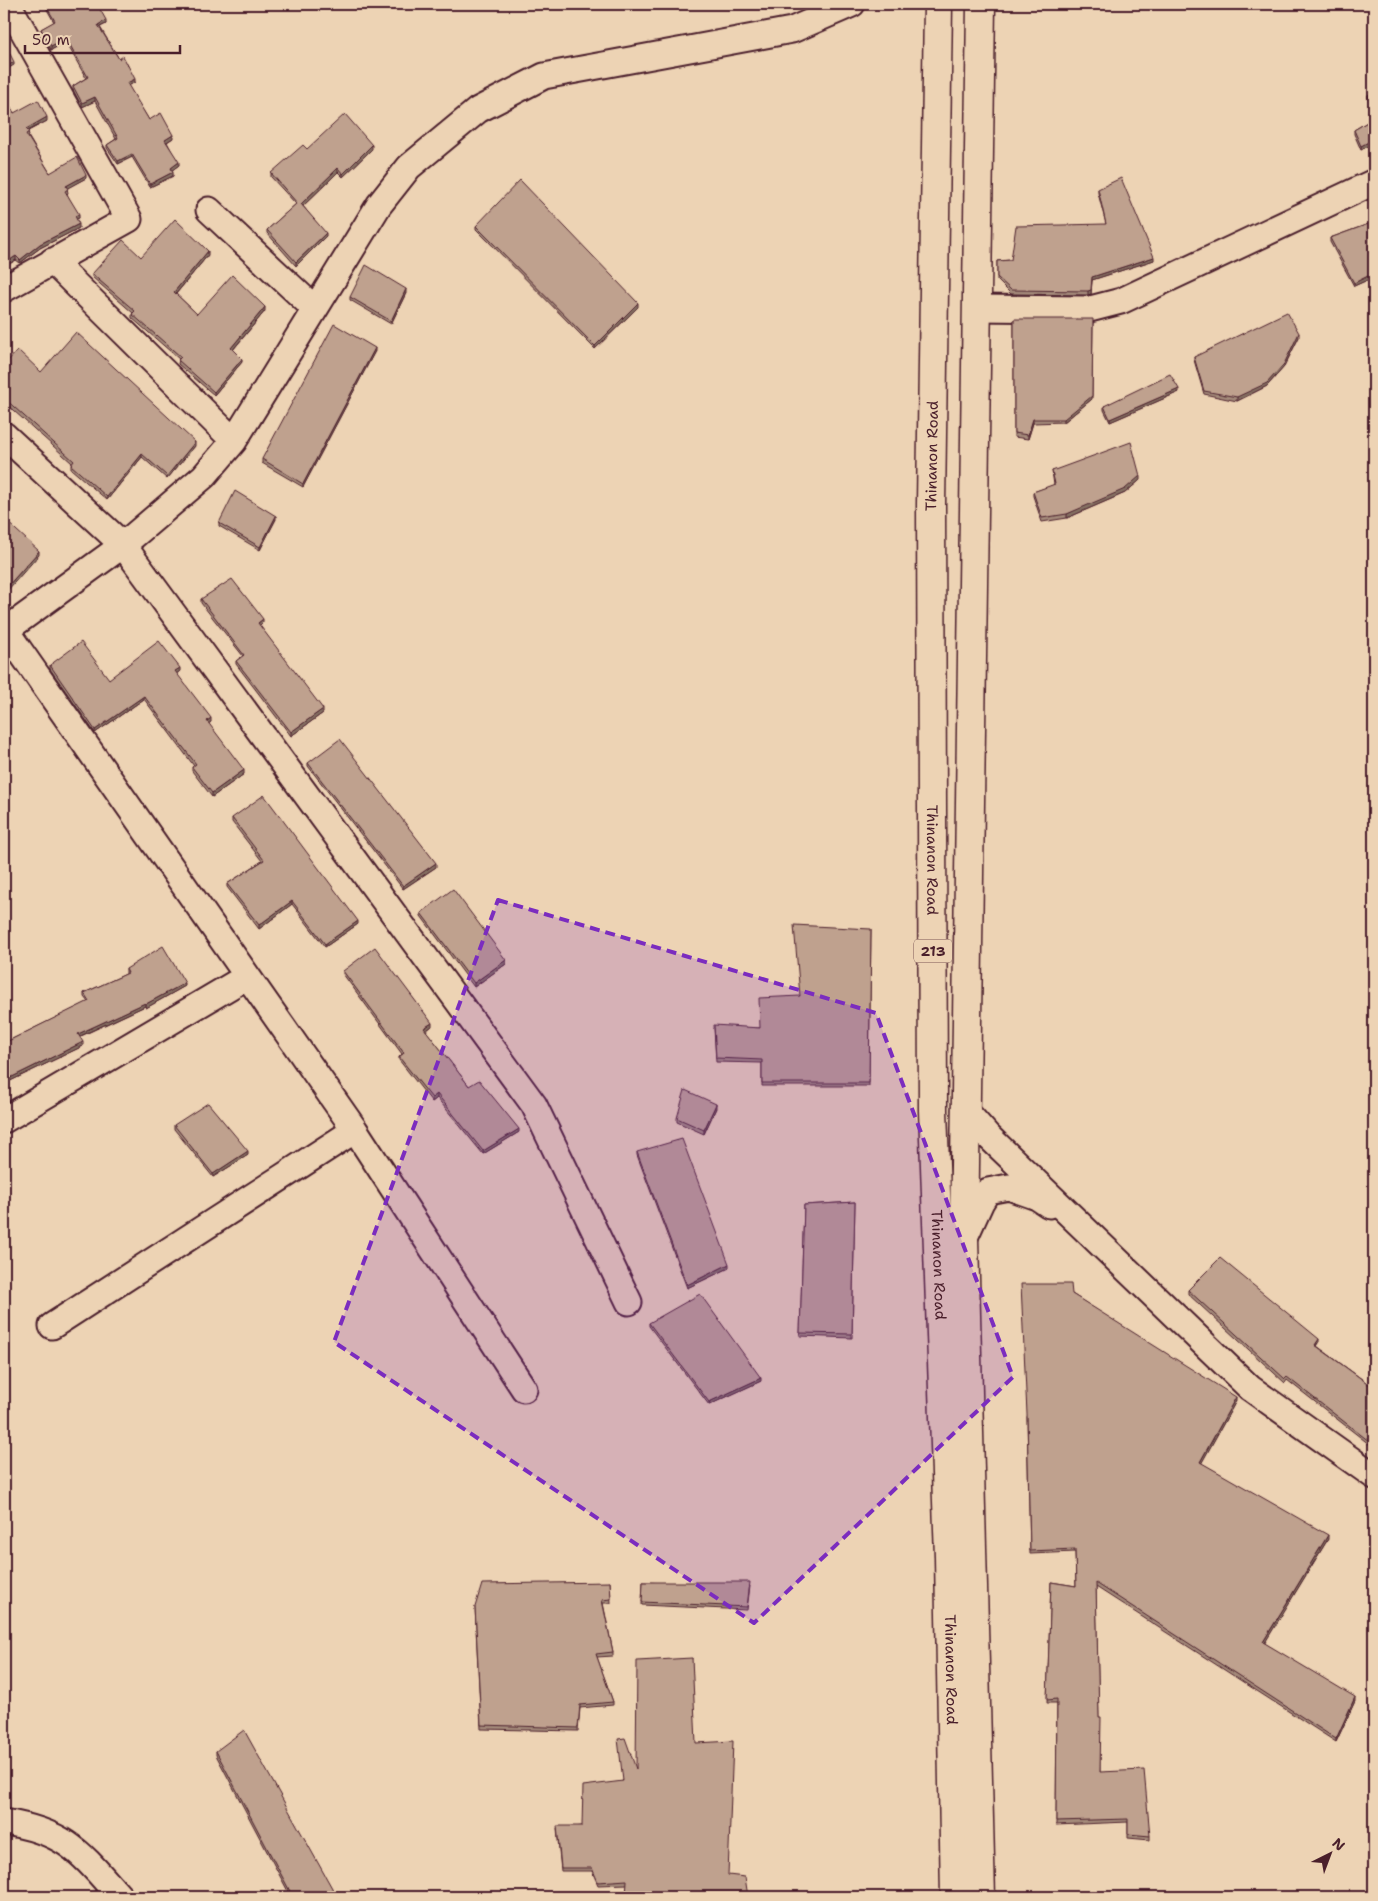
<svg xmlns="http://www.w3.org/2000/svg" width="1378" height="1901" font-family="'Shantell Sans',sans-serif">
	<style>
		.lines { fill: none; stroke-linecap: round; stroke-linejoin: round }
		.minor-casing { stroke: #4a1f2b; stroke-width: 29 }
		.major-casing { stroke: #4a1f2b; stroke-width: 31 }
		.minor { stroke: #edd3b4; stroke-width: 25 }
		.major { stroke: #edd3b4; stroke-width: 28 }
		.wall { fill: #a48a7a; stroke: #4a1f2b }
		.shaded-wall { fill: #867163; stroke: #4a1f2b }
		.building { fill: #bfa18e; stroke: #4a1f2b }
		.marked { fill: #7b2cbf; fill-opacity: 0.2; stroke: #7b2cbf; stroke-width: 4; stroke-dasharray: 10 6; stroke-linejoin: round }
		.labels { text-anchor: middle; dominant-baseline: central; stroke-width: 5; stroke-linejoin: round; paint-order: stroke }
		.shield { fill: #edd3b4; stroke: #7b5554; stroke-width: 1 }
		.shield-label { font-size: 14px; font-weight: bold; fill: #4a1f2b }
		.street-label { font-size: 15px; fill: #4a1f2b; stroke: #edd3b4 }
	</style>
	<rect width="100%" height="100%" fill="#edd3b4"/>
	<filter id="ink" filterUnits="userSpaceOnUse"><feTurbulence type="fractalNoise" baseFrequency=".02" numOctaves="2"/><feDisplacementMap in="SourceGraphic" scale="10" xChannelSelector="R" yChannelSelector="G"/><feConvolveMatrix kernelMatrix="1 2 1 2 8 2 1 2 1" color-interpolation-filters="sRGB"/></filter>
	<g filter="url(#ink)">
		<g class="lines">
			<defs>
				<path id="minor" d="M 209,210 L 315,309
					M 52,261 L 234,441
					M 4,289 L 129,219 L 8,4
					M 978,308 L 1090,309 L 1121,301 L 1374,182
					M 4,435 L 123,545 L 534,1105 L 629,1302
					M 4,628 L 355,1130 L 52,1326
					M 6,630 L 123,545 L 204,476 L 234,441 L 379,205 L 409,167 L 478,110 L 544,76 L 792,30 L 852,4
					M 965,1110 L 988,1136 L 1250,1388 L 1374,1476
					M 4,1120 L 246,977
					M 355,1130 L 524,1389
					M 965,1237 L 981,1202 L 988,1191 L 1009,1187 L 1037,1197 L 1049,1205
					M 4,1822 C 67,1832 80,1852 120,1897"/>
				<g id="major">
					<path id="s1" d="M 938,4 L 931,505 L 933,1110 L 949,1557 L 955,1897"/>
					<path d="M 981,1897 L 964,1238 L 981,4"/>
				</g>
			</defs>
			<!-- minor casing -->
			<use href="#minor" class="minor-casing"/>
			<!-- major casing -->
			<use href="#major" class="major-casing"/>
			<!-- minor -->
			<use href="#minor" class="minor"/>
			<!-- major -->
			<use href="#major" class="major"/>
		</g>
		<!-- wall -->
		<path class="wall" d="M 44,4 L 97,4 L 106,24 L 100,27 L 119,59 L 135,82 L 128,86 L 149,120 L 173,138 L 167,142 L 179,165 L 172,170 L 173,176 L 150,187 L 132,157 L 118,164 L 107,148 L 107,145 L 116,139 L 95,101 L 82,107 L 73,90 L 73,86 L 86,78 L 66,42 L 51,50 L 41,33 L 41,29 L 54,22 Z
			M 1374,92 L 1374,112 L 1368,98 L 1368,95 Z
			M 4,95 L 14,113 L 47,121 L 28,131 L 29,136 L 28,136 L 50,173 L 86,178 L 67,188 L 68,193 L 67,194 L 79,218 L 76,219 L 79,228 L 40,248 L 20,263 L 16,260 L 4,267 Z
			M 1374,118 L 1374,142 L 1361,150 L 1354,134 L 1354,130 Z
			M 372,149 L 343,177 L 338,172 L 303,206 L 326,236 L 296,266 L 267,233 L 267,230 L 296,204 L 271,177 L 271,173 Z
			M 1098,189 L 1154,260 L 1092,280 L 1091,294 L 1088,295 L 1011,294 L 997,280 L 997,261 L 1011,260 L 1106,224 L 1098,193 Z
			M 1374,222 L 1374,277 L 1354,286 L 1330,242 L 1330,238 Z
			M 476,226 L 638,307 L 595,349 L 476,229 Z
			M 208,255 L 176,294 L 197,314 L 265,311 L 233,350 L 242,362 L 214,395 L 178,364 L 179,359 L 132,318 L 132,314 L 133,313 L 92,277 L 92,274 L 141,257 Z
			M 406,293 L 391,324 L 350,300 L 350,297 Z
			M 1014,319 L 1092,399 L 1064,422 L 1033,423 L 1028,439 L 1014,437 Z
			M 1299,337 L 1284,367 L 1267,386 L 1237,401 L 1204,394 L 1194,360 L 1194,357 Z
			M 375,351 L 303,487 L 262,463 L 262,459 Z
			M 4,365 L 41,372 L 195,446 L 167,479 L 142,457 L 107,500 L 71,469 L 71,465 L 72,463 L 4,402 Z
			M 1179,392 L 1110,422 L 1104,410 L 1104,406 Z
			M 1052,471 L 1140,480 L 1125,493 L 1067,518 L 1042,522 L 1033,496 L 1033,492 L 1054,485 Z
			M 276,519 L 260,550 L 219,526 L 219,523 Z
			M 201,599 L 263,622 L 259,625 L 323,713 L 291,736 L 236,664 L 236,661 L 243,656 L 201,603 Z
			M 50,665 L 109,679 L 180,671 L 176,674 L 211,722 L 208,724 L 244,774 L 212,797 L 192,771 L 192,767 L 194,766 L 144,699 L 95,733 L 50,669 Z
			M 308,763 L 436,867 L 403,889 L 308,766 Z
			M 232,818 L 358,924 L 325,947 L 292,904 L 259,929 L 227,887 L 227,884 L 262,861 L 232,822 Z
			M 421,913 L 506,964 L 474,987 L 421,916 Z
			M 871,929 L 869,1086 L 762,1086 L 762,1063 L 716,1062 L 714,1028 L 760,1028 L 799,996 Z
			M 126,969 L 185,986 L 146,1008 L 145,1006 L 79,1037 L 83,1046 L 6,1083 L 4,1079 L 4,1043 L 88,1002 L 84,997 L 84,993 L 126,974 Z
			M 343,971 L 432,1026 L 426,1031 L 469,1086 L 519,1132 L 483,1154 L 437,1098 L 432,1102 L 399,1060 L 399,1057 L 402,1054 L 343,974 Z
			M 716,1108 L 704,1134 L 677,1122 L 677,1118 Z
			M 174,1125 L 248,1155 L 213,1177 L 174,1129 Z
			M 637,1152 L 729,1268 L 687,1288 L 637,1155 Z
			M 855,1202 L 852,1338 L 800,1336 L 804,1205 Z
			M 1188,1290 L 1319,1343 L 1317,1346 L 1374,1388 L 1374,1448 L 1287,1380 L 1285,1383 L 1188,1294 Z
			M 1072,1294 L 1236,1401 L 1201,1463 L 1328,1539 L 1264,1643 L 1355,1701 L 1336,1742 L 1096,1587 L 1100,1772 L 1150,1836 L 1150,1840 L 1128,1838 L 1128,1822 L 1056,1825 L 1057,1703 L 1047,1703 L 1051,1582 L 1076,1586 L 1075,1552 L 1030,1554 L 1027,1417 Z
			M 649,1323 L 761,1381 L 709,1405 L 649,1326 Z
			M 610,1582 L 611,1603 L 603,1603 L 613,1652 L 613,1656 L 597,1657 L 613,1702 L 613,1705 L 580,1708 L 578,1731 L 481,1729 L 475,1607 Z
			M 643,1582 L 750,1586 L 747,1610 L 642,1605 Z
			M 692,1658 L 627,1884 L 598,1885 L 592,1871 L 561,1871 L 557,1829 L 582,1826 L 622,1781 L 636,1769 Z
			M 216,1751 L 337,1897 L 291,1897 L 216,1755 Z"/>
		<!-- shaded-wall -->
		<path class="shaded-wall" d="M 106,20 L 106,24 L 98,28 L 98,25 Z
			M 66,38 L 66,42 L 51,50 L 51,46 Z
			M 14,62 L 14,65 L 4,71 L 4,68 Z
			M 135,79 L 135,82 L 127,87 L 127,83 Z
			M 95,97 L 95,101 L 82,107 L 82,103 Z
			M 47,117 L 47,121 L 26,132 L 26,129 Z
			M 173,135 L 173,138 L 165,143 L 165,140 Z
			M 1374,139 L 1374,142 L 1361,150 L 1361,146 Z
			M 372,145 L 372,149 L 343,177 L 343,174 Z
			M 132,154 L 132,157 L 118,164 L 118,161 Z
			M 179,162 L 179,165 L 171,171 L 171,168 Z
			M 338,168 L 338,172 L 301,208 L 301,204 Z
			M 173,172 L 173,176 L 150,187 L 150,184 Z
			M 86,175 L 86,178 L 66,189 L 66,186 Z
			M 79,214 L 79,218 L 75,220 L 75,216 Z
			M 79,224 L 79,228 L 40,248 L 20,263 L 20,260 L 40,244 Z
			M 326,233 L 326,236 L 296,266 L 296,262 Z
			M 208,251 L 208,255 L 174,296 L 174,292 Z
			M 16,256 L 16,260 L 4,267 L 4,264 Z
			M 1154,257 L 1154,260 L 1092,280 L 1091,294 L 1088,295 L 1088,291 L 1092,277 Z
			M 1374,273 L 1374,277 L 1354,286 L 1354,283 Z
			M 406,289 L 406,293 L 391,324 L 391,321 Z
			M 638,303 L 638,307 L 595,349 L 595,346 Z
			M 265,307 L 265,311 L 231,352 L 231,348 Z
			M 1093,323 L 1092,399 L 1064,422 L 1064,419 Z
			M 1299,333 L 1299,337 L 1284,367 L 1267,386 L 1237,401 L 1237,397 Z
			M 375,348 L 375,351 L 303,487 L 303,484 Z
			M 242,359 L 242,362 L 214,395 L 214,392 Z
			M 1179,389 L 1179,392 L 1110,422 L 1110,419 Z
			M 1033,419 L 1033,423 L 1028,439 L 1028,435 Z
			M 195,442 L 195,446 L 167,479 L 167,476 Z
			M 142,454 L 142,457 L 107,500 L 107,497 Z
			M 7,459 L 7,462 L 4,466 L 4,463 Z
			M 1140,476 L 1140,480 L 1125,493 L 1067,518 L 1067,514 Z
			M 276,516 L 276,519 L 260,550 L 260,547 Z
			M 39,551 L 39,555 L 6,592 L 6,588 Z
			M 263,619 L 263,622 L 258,627 L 258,623 Z
			M 180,668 L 180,671 L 175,675 L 175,671 Z
			M 144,696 L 144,699 L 95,733 L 95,730 Z
			M 323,709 L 323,713 L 291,736 L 291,732 Z
			M 211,718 L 211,722 L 207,725 L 207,721 Z
			M 244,770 L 244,774 L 212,797 L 212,793 Z
			M 436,863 L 436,867 L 403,889 L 403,886 Z
			M 292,901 L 292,904 L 259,929 L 259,925 Z
			M 358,921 L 358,924 L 325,947 L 325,944 Z
			M 506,960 L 506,964 L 474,987 L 474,983 Z
			M 185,983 L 185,986 L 146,1008 L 146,1004 Z
			M 145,1003 L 145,1006 L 78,1037 L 78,1034 Z
			M 432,1023 L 432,1026 L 424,1032 L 424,1028 Z
			M 83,1042 L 83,1046 L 6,1083 L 6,1080 Z
			M 437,1094 L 437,1098 L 432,1102 L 432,1098 Z
			M 716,1104 L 716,1108 L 704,1134 L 704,1130 Z
			M 519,1129 L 519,1132 L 483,1154 L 483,1151 Z
			M 248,1151 L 248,1155 L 213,1177 L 213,1174 Z
			M 729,1264 L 729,1268 L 687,1288 L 687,1285 Z
			M 1319,1339 L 1319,1343 L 1315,1348 L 1315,1345 Z
			M 761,1378 L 761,1381 L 709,1405 L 709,1402 Z
			M 1236,1397 L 1236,1401 L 1200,1466 L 1200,1462 Z
			M 1328,1535 L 1328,1539 L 1263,1646 L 1263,1642 Z
			M 1355,1697 L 1355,1701 L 1336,1742 L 1336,1739 Z"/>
		<!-- building -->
		<path class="building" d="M 45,4 L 97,4 L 106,20 L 98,25 L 119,59 L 123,56 L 135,79 L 127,83 L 149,120 L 161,113 L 173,135 L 165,140 L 179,162 L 171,168 L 173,172 L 150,184 L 132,154 L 118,161 L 107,145 L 118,138 L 95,97 L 82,103 L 73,86 L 88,77 L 66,38 L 51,46 L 41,29 L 55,21 Z
			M 5,44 L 14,62 L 4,68 L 4,45 Z
			M 1374,92 L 1374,109 L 1368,95 Z
			M 4,95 L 14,113 L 38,100 L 47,117 L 26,129 L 29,132 L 26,134 L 50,173 L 77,157 L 86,175 L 66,186 L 68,189 L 65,191 L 79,214 L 75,216 L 79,224 L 40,244 L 20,260 L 16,256 L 4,264 Z
			M 345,114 L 372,145 L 343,174 L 338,168 L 301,204 L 326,233 L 296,262 L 267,230 L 297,203 L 271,173 L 303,145 L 307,149 Z
			M 1374,118 L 1374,139 L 1361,146 L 1354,130 Z
			M 1121,178 L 1154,257 L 1092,277 L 1091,290 L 1088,291 L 1011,290 L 997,277 L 997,261 L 1011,260 L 1016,226 L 1106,224 L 1098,189 Z
			M 520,180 L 638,303 L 595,346 L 476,226 Z
			M 175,219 L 208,251 L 174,292 L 197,314 L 232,275 L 265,307 L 231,348 L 242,359 L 214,392 L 178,360 L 181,357 L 132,314 L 135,311 L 92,274 L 123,240 L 141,257 Z
			M 1374,222 L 1374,273 L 1354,283 L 1330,238 Z
			M 366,265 L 406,289 L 391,321 L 350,297 Z
			M 1287,312 L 1299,333 L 1284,364 L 1267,383 L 1237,397 L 1204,391 L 1194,357 Z
			M 1014,319 L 1093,319 L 1092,396 L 1064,419 L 1033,419 L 1028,435 L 1014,433 Z
			M 334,324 L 375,348 L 303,484 L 262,459 Z
			M 76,332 L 195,442 L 167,476 L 142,454 L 107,497 L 71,465 L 74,461 L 4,398 L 4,365 L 18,350 L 41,372 Z
			M 1170,374 L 1179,389 L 1110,419 L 1104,406 Z
			M 1131,442 L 1140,476 L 1125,489 L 1067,514 L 1042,518 L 1033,492 L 1055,484 L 1052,471 Z
			M 4,456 L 7,459 L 4,463 Z
			M 235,491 L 276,516 L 260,547 L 219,523 Z
			M 4,519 L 39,551 L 6,588 L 4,586 Z
			M 232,579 L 263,619 L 258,623 L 323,709 L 291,732 L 236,661 L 244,655 L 201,599 Z
			M 159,641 L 180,668 L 175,671 L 211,718 L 207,721 L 244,770 L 212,793 L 192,767 L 196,764 L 144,696 L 95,730 L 50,665 L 81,642 L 109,679 Z
			M 340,739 L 436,863 L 403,886 L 308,763 Z
			M 264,795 L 358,921 L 325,944 L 292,901 L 259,925 L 227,884 L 264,860 L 232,818 Z
			M 453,889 L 506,960 L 474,983 L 421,913 Z
			M 794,925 L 871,929 L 869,1083 L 762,1083 L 762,1060 L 716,1058 L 714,1025 L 760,1028 L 759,998 L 800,996 Z
			M 163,946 L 185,983 L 146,1004 L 145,1003 L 78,1034 L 83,1042 L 6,1080 L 4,1076 L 4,1043 L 89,1001 L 84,993 L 128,973 L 126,969 Z
			M 375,947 L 432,1023 L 424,1028 L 469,1086 L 479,1080 L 519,1129 L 483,1151 L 437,1094 L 432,1098 L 399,1057 L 404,1053 L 343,971 Z
			M 685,1090 L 716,1104 L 704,1130 L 677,1118 Z
			M 208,1103 L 248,1151 L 213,1174 L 174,1125 Z
			M 682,1139 L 729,1264 L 687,1285 L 637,1152 Z
			M 855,1202 L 852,1334 L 800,1333 L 804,1205 Z
			M 1220,1258 L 1319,1339 L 1315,1345 L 1374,1388 L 1374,1445 L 1287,1377 L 1285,1379 L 1188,1290 Z
			M 1021,1284 L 1071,1284 L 1072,1294 L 1236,1397 L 1200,1462 L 1328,1535 L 1263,1642 L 1355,1697 L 1336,1739 L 1096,1583 L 1099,1717 L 1101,1717 L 1100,1772 L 1144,1770 L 1150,1836 L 1128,1834 L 1128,1819 L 1056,1821 L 1057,1699 L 1047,1700 L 1051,1582 L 1076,1586 L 1075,1549 L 1030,1551 L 1027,1414 Z
			M 700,1294 L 761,1378 L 709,1402 L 649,1323 Z
			M 610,1582 L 611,1599 L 602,1600 L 613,1652 L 596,1654 L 613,1702 L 580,1705 L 578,1728 L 481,1725 L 475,1607 L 482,1584 Z
			M 643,1582 L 750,1582 L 747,1607 L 642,1602 Z
			M 692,1658 L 696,1743 L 733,1741 L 728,1875 L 745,1877 L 748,1897 L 626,1897 L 627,1880 L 598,1882 L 592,1868 L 561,1868 L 557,1826 L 582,1826 L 583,1786 L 623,1781 L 618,1739 L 625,1738 L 636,1769 L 637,1661 Z
			M 244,1730 L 337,1897 L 293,1897 L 216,1751 Z"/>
	</g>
	<!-- marked area -->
	<path class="marked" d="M 498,900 L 876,1013 L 1013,1377 L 754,1623 L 334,1342 Z"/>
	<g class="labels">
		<!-- shield labels -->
		<rect class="shield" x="914" y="939.5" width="38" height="23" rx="4"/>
		<g class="shield-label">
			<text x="933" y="951">213</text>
		</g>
		<!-- street labels -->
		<g class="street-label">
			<text transform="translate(932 456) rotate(-89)">Thinanon Road</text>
			<text stroke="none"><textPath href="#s1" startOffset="856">Thinanon Road</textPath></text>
			<text stroke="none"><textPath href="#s1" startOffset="1261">Thinanon Road</textPath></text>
			<text stroke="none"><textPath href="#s1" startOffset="1666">Thinanon Road</textPath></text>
		</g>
	</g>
	<!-- margin -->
	<rect width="1378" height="1901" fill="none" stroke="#edd3b4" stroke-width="20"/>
	<rect x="10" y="10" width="1358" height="1881" fill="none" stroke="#4a1f2b" stroke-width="2" filter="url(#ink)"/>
	<!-- north arrow -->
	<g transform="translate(1330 1854) rotate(42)" stroke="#edd3b4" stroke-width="4" paint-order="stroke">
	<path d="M0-4L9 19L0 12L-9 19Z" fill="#4a1f2b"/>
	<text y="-8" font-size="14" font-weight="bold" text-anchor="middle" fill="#4a1f2b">N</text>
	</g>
	<!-- scale -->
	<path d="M25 45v8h155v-8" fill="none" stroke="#4a1f2b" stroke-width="2.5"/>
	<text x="32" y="45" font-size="15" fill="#4a1f2b" stroke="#edd3b4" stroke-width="4" paint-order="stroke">50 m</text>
</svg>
